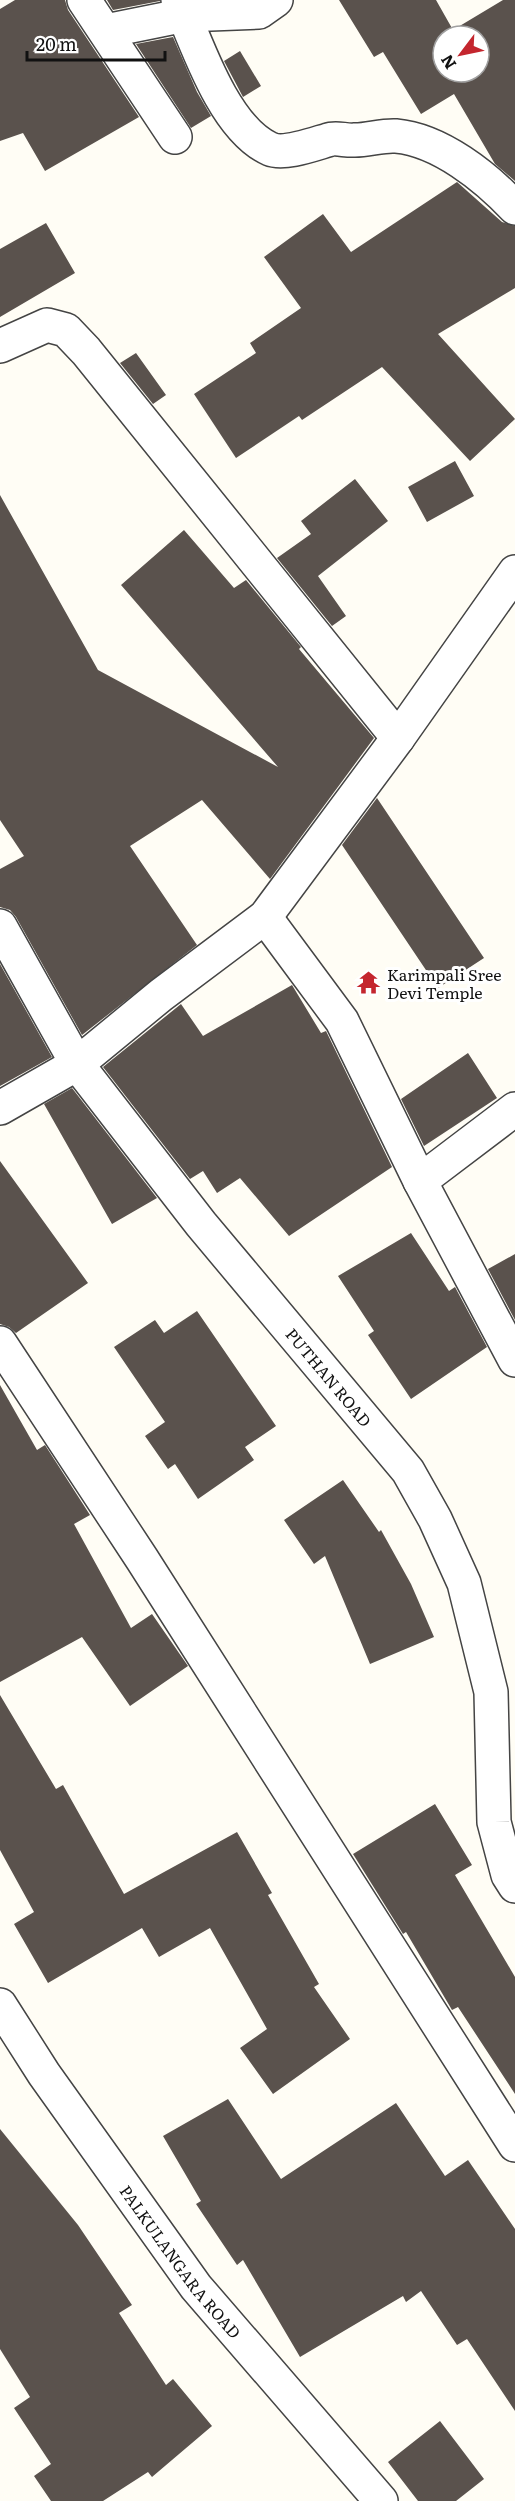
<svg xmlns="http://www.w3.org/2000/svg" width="515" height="2501" font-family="Literata,serif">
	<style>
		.building { fill: #5a524d; fill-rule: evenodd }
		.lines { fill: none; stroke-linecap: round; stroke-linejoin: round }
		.minor-casing { stroke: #444; stroke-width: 36 }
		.minor { stroke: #fff; stroke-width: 33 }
		.labels { text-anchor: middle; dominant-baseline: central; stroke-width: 6; stroke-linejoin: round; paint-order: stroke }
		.poi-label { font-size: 16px; fill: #111; stroke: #fff; text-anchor: start }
		.street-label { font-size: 16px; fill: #111; stroke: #fff }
	</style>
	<rect width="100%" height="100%" fill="#fffdf5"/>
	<!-- building -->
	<path class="building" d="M 15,0 L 65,0 L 68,10 L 139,117 L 45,171 L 23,133 L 0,141 L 0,9 Z
		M 107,0 L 160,0 L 160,1 L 113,10 Z
		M 339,0 L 436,0 L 453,30 L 503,0 L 515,0 L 515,181 L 495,164 L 454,94 L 421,114 L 383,52 L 374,57 ZM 443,36 L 479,36 L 479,72 L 443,72 Z
		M 173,37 L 197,92 L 211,116 L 191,128 L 136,44 Z
		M 240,51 L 261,86 L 243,97 L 224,61 Z
		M 457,182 L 502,222 L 515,226 L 515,288 L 438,334 L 515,419 L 470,461 L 382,367 L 302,420 L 299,416 L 236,458 L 194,394 L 256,353 L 250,343 L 301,308 L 264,257 L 323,214 L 351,252 Z
		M 46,223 L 75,273 L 0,317 L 0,249 Z
		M 136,353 L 166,395 L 153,404 L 120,363 Z
		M 455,461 L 474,496 L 427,522 L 408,487 Z
		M 355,479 L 388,521 L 318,576 L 346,616 L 332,626 L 277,558 L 311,534 L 301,521 Z
		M 0,495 L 98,670 L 278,767 L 121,585 L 184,530 L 234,588 L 246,580 L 301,647 L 299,649 L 374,738 L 270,879 L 202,800 L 130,846 L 197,945 L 82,1035 L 16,917 L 10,910 L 0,907 L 0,869 L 24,856 L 0,820 Z
		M 377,798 L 484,958 L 438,988 L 342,845 Z
		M 0,964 L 52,1057 L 0,1086 Z
		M 292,985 L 321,1033 L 326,1031 L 392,1167 L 289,1236 L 240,1178 L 217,1193 L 203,1171 L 190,1179 L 103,1067 L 181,1004 L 203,1036 Z
		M 468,1053 L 497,1098 L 424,1146 L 401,1099 Z
		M 72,1088 L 157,1198 L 112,1224 L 44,1104 Z
		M 0,1161 L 88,1283 L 16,1333 L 9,1327 L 0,1324 Z
		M 411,1233 L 449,1291 L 455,1287 L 487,1347 L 411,1399 L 368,1335 L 374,1331 L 338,1276 Z
		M 515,1254 L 515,1320 L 488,1269 Z
		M 197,1311 L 276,1426 L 245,1447 L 254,1460 L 198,1499 L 175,1464 L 168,1469 L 145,1436 L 165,1422 L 114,1347 L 155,1320 L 164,1333 Z
		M 0,1385 L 37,1450 L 45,1445 L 90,1515 L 74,1524 L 131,1628 L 152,1614 L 188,1666 L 130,1706 L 82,1637 L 0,1682 Z
		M 343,1480 L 379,1532 L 381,1530 L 411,1584 L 434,1637 L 370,1664 L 325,1556 L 314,1564 L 284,1520 Z
		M 0,1695 L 56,1789 L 63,1785 L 124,1894 L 237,1832 L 272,1893 L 268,1895 L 319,1984 L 314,1987 L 350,2039 L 273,2094 L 240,2048 L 267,2029 L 210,1928 L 159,1957 L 142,1928 L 48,1983 L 14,1924 L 34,1912 L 0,1850 Z
		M 435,1804 L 472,1865 L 455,1875 L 515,1977 L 515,2094 L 458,2007 L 452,2010 L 406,1932 L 403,1934 L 353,1854 Z
		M 228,2099 L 281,2179 L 396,2103 L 445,2176 L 468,2160 L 515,2229 L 515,2411 L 467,2339 L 457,2345 L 421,2291 L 406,2302 L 403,2296 L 300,2357 L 243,2260 L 237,2265 L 196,2204 L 201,2201 L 163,2136 Z
		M 0,2129 L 78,2225 L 132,2305 L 119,2313 L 166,2385 L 173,2379 L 212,2426 L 152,2477 L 148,2472 L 103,2501 L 51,2501 L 34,2476 L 51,2464 L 14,2408 L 30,2397 L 0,2349 Z
		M 440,2421 L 484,2479 L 456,2501 L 418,2501 L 388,2462 Z"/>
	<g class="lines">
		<defs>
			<g id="minor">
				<path d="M 84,0 L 175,137"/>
				<path d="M 178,0 C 197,45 224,128 270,149 C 284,155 314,144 328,140 C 336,137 346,141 355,140 C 368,140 383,135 396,136 C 440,140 486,177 515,208"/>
				<path d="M 106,31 L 185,15 L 259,12 L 276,0"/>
				<path d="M 0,346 L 47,325 L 66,330 L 86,351 L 398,738"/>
				<path d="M 265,917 L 342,1021 L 420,1181 L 515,1360"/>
				<path id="s1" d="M 0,926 L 77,1064 L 201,1224 L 408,1471 L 435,1519 L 464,1583 L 491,1692 L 494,1822 L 508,1875 L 515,1886"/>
				<path d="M 0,1108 L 77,1064 L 161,995 L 265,917 L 398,738 L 515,572"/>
				<path d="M 420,1181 L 515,1109"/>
				<path d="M 0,1343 L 142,1559 L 515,2145"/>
				<path id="s2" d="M 0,2005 L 44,2074 L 196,2287 L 381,2501"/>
			</g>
		</defs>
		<!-- minor casing -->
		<use href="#minor" class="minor-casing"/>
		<!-- minor -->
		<use href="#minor" class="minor"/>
	</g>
	<!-- icons -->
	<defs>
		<symbol id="temple-bare" viewBox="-9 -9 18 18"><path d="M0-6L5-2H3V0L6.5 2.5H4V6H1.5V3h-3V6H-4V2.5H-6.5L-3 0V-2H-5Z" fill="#c4262e" stroke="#fff" stroke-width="2.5" paint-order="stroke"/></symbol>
	</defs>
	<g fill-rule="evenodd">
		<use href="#temple-bare" x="352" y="966" width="33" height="33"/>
	</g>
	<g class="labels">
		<!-- poi labels -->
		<g class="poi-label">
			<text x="387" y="974">Karimpali Sree<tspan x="387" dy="18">Devi Temple</tspan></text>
		</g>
		<!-- street labels -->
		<g class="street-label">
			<text stroke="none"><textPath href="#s1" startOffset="560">PUTHAN ROAD</textPath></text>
			<text stroke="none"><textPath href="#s2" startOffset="314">PALKULANGARA ROAD</textPath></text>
		</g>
	</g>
	<!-- north arrow -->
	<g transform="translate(461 54) rotate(238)"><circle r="28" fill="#ffffff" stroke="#a0a0a0" stroke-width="1.5"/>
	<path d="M0-4.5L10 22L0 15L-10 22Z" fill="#c4262e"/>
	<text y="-9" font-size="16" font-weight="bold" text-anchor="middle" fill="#111111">N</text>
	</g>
	<!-- scale -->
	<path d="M27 51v9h138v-9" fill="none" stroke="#111111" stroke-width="3"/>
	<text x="36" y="51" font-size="18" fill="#111111" stroke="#ffffff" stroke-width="4.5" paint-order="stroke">20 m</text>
</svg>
